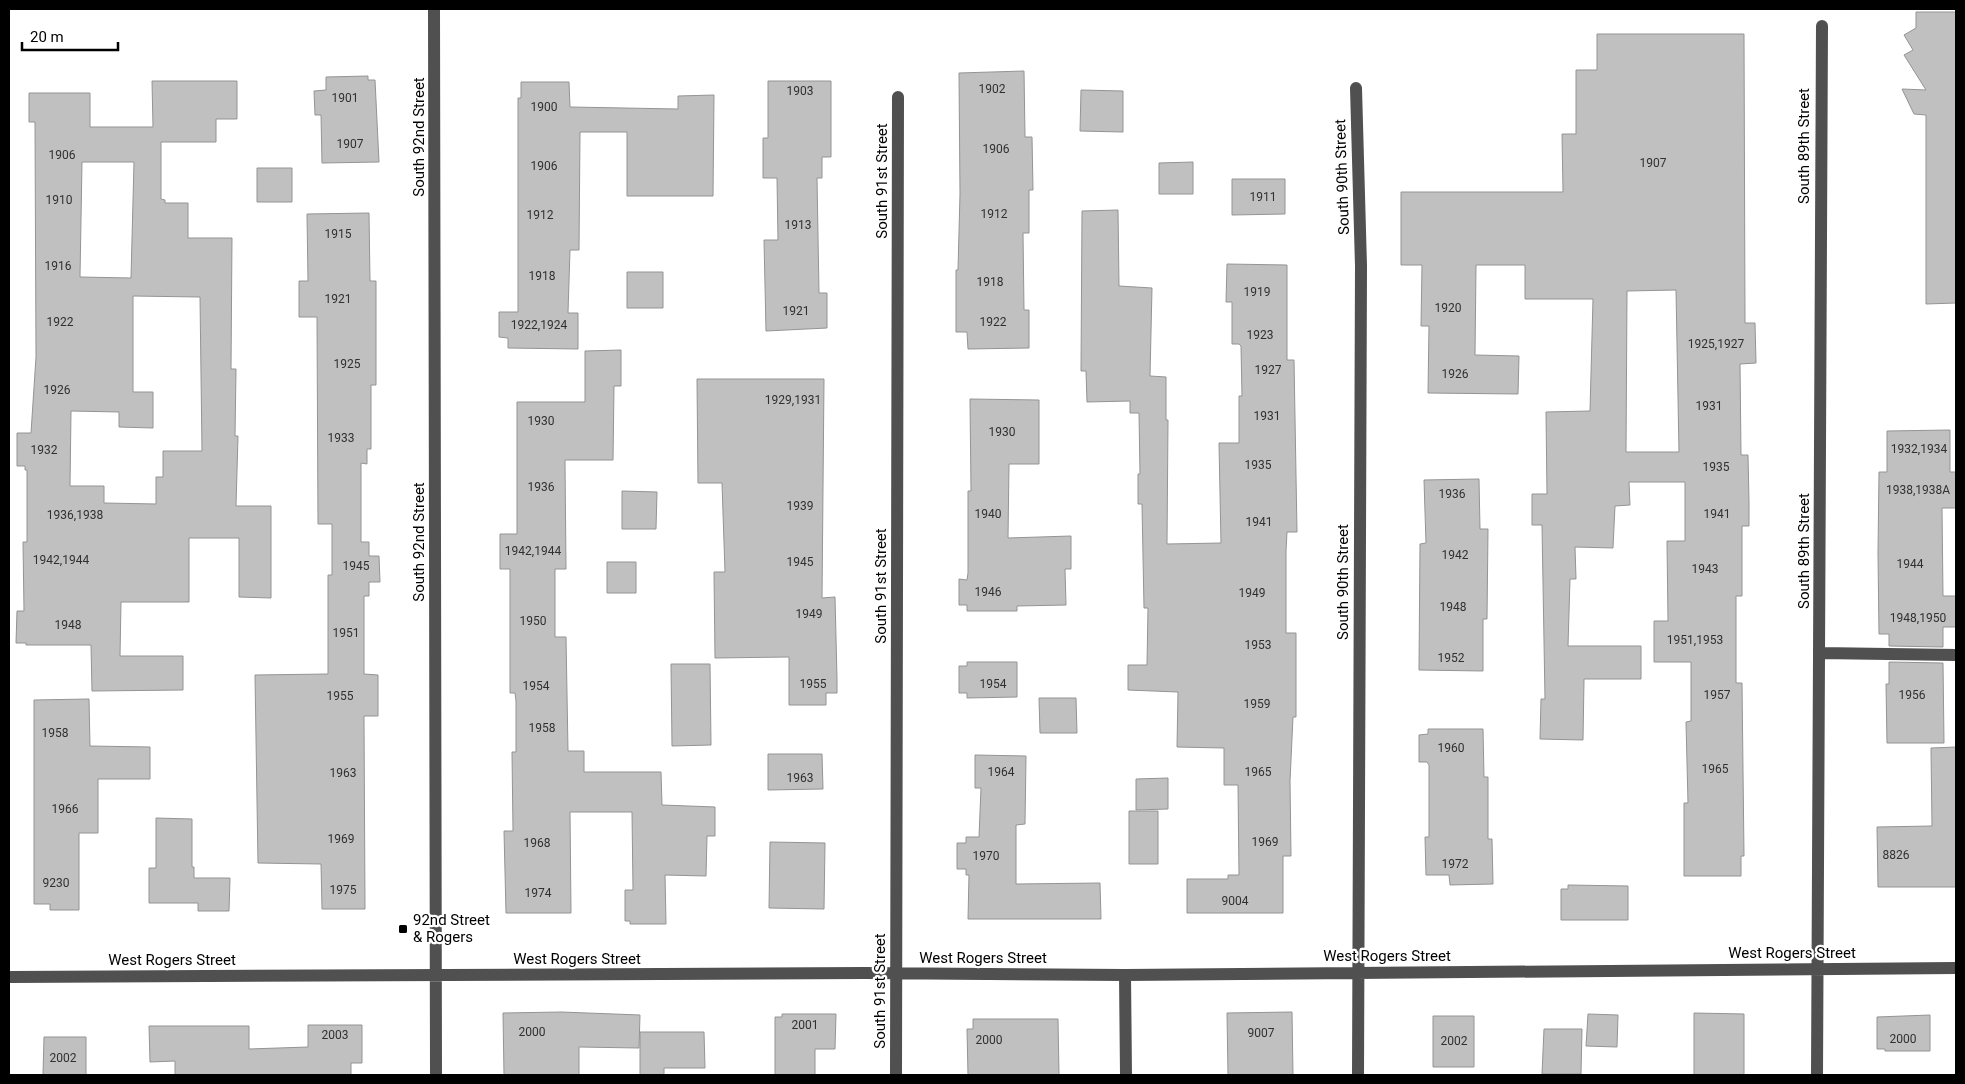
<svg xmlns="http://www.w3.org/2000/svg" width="1965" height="1084" font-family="Roboto,sans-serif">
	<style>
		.building { fill: #c0c0c0; stroke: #949494; fill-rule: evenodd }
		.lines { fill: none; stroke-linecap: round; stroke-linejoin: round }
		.minor { stroke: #505050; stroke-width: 12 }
		.poi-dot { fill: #000; stroke: #fff; stroke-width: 2 }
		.labels { text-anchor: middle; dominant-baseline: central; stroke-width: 4.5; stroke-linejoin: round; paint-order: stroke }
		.number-label { font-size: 12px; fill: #303030 }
		.street-label { font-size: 15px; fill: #000; stroke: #fff }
		.poi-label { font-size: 15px; fill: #000; stroke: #fff; text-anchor: start }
	</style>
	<rect width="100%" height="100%" fill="#fff"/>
	<!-- building -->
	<path class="building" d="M 1916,12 L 1956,12 L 1956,303 L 1926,304 L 1926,115 L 1914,114 L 1902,89 L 1926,90 L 1904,55 L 1913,50 L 1904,35 L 1916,28 Z
		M 1597,34 L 1744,34 L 1745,323 L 1755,323 L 1756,363 L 1740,364 L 1741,455 L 1748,455 L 1749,502 L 1749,526 L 1742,526 L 1742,596 L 1736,596 L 1736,683 L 1742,683 L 1744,856 L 1741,856 L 1741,876 L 1684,876 L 1684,803 L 1688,803 L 1686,722 L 1691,721 L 1691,662 L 1654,662 L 1654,621 L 1668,621 L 1667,541 L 1685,541 L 1685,482 L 1629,482 L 1630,505 L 1615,506 L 1613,548 L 1575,547 L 1576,579 L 1570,579 L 1568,646 L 1641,646 L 1641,679 L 1584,679 L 1583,740 L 1540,739 L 1541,699 L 1545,699 L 1542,525 L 1532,525 L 1532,494 L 1547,494 L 1546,412 L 1590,411 L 1593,299 L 1525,299 L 1525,265 L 1476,265 L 1475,355 L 1519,356 L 1518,394 L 1428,393 L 1429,326 L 1421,326 L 1422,265 L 1401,265 L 1401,192 L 1563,192 L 1562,134 L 1576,134 L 1576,70 L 1597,70 ZM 1676,290 L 1679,452 L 1626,452 L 1627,291 Z
		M 1024,71 L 1025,137 L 1032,137 L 1033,190 L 1029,190 L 1029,233 L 1023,233 L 1024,310 L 1029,310 L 1029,348 L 968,349 L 967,332 L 956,332 L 956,270 L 958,270 L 960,194 L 959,73 Z
		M 368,76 L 368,80 L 375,80 L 379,162 L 322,163 L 321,115 L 315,115 L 314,91 L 326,90 L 326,77 Z
		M 152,81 L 237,81 L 237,119 L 216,119 L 216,142 L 161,142 L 161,199 L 165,200 L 165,203 L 188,203 L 188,238 L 232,238 L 231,369 L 236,369 L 235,436 L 238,436 L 236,506 L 271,506 L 271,598 L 239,597 L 239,538 L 189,538 L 189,602 L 121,602 L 120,656 L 183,656 L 183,690 L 92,691 L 91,645 L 26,645 L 26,643 L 16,643 L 17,611 L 24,611 L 23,542 L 27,542 L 27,470 L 25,470 L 25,466 L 17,466 L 17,433 L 31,433 L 36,357 L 35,122 L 29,122 L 29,93 L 90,93 L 90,127 L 153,127 ZM 82,162 L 134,162 L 131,278 L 80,277 ZM 133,296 L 200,297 L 202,451 L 163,451 L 163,477 L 156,477 L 156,504 L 104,503 L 104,486 L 70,486 L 71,411 L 119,412 L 119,427 L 153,428 L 153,392 L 133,392 Z
		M 768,81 L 831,81 L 831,157 L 822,157 L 822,178 L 817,178 L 819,293 L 827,293 L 827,328 L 766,331 L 764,240 L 778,240 L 777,178 L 763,178 L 763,138 L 768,138 Z
		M 521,82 L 569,82 L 570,107 L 678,109 L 678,96 L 714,95 L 713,196 L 627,196 L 627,132 L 580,132 L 579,250 L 570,250 L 568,313 L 578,313 L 578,349 L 508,348 L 508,338 L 499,337 L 499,312 L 518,312 L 518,98 L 521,98 Z
		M 1081,90 L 1123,91 L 1123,132 L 1080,131 Z
		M 1193,162 L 1193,194 L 1159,194 L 1159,163 Z
		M 257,168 L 292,168 L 292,202 L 257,202 Z
		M 1232,179 L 1285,179 L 1285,214 L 1232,215 Z
		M 1118,210 L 1119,286 L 1152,288 L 1150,376 L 1166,377 L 1166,420 L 1168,420 L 1167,544 L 1221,543 L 1219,443 L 1239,443 L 1239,396 L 1242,396 L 1241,346 L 1239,344 L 1232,344 L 1232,302 L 1226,302 L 1227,264 L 1287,265 L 1287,360 L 1294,360 L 1297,532 L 1287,532 L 1286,551 L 1286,633 L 1296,633 L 1296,717 L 1293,717 L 1290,781 L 1291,856 L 1283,856 L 1283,913 L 1187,913 L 1187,879 L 1228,879 L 1228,875 L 1239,875 L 1238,785 L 1224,785 L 1224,748 L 1177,747 L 1178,692 L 1128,690 L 1128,665 L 1147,665 L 1148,608 L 1144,608 L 1142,504 L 1138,504 L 1138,474 L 1140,474 L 1139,413 L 1130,413 L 1130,401 L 1087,402 L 1086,371 L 1081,371 L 1082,211 Z
		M 369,213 L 370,281 L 376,281 L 376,385 L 371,385 L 371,449 L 367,449 L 367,464 L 361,463 L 361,542 L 369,542 L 369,556 L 379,556 L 380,582 L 369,582 L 369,596 L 364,596 L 364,674 L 378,675 L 378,716 L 364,716 L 365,909 L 322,909 L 321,864 L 258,863 L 255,675 L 328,674 L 328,575 L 332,575 L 332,524 L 318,524 L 317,317 L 299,317 L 299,281 L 308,281 L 307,214 Z
		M 627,272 L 663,272 L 663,308 L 627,308 Z
		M 621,350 L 621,386 L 614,386 L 613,460 L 565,460 L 566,569 L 555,569 L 555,637 L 566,637 L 568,751 L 584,751 L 584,772 L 661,772 L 662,805 L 715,807 L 715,836 L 707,836 L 706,876 L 665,875 L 666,924 L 630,924 L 630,921 L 625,921 L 625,890 L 633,890 L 632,812 L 570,812 L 571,913 L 506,913 L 504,831 L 513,831 L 512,752 L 516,752 L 516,701 L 515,693 L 510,693 L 510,569 L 500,569 L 500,534 L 517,534 L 517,402 L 585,402 L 585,351 Z
		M 697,379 L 824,379 L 822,598 L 835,597 L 837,679 L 837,693 L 826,693 L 826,705 L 789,705 L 789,657 L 715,658 L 714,572 L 725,572 L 722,483 L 698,483 Z
		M 970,399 L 1039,400 L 1039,464 L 1009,464 L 1008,538 L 1071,536 L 1071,569 L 1065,569 L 1066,605 L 1017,606 L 1017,611 L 967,611 L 967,605 L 959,605 L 959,579 L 967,580 L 968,573 L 968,491 L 971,491 Z
		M 1950,430 L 1950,472 L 1956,472 L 1956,508 L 1942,508 L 1943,596 L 1956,596 L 1956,627 L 1943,627 L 1943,647 L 1889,646 L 1889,634 L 1879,634 L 1878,553 L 1879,472 L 1887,472 L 1887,431 Z
		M 1479,479 L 1480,529 L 1488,529 L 1487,619 L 1483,619 L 1483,671 L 1419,670 L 1420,544 L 1426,543 L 1424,480 Z
		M 622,491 L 657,492 L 656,529 L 622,529 Z
		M 607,562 L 636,562 L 636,593 L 607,593 Z
		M 967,662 L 1017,662 L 1017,697 L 967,698 L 967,693 L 959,693 L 959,666 L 967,666 Z
		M 1889,662 L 1943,663 L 1944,743 L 1887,743 L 1886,684 L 1889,684 Z
		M 671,664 L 710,664 L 711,745 L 672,746 Z
		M 1039,698 L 1076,698 L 1077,733 L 1040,733 Z
		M 89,699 L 90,746 L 150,747 L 150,779 L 98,779 L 98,833 L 79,833 L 79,910 L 50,910 L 50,904 L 34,904 L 34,700 Z
		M 1428,729 L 1483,729 L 1484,777 L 1488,777 L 1488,839 L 1492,839 L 1493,884 L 1450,885 L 1449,875 L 1426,875 L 1425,837 L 1429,837 L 1429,765 L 1427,762 L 1419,762 L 1419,735 L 1428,734 Z
		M 1956,747 L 1956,887 L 1878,887 L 1877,827 L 1932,826 L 1931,748 Z
		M 768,754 L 822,754 L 823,789 L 768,790 Z
		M 975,755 L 1026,756 L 1025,824 L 1016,825 L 1016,884 L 1100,883 L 1101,919 L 968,919 L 969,875 L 966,875 L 966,869 L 957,869 L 957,843 L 966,843 L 966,837 L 979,837 L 981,788 L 975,788 Z
		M 1168,778 L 1168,809 L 1136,810 L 1136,779 Z
		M 1129,811 L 1158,811 L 1158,864 L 1129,864 Z
		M 156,818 L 192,819 L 192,867 L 194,867 L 194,878 L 230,878 L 229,911 L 198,911 L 198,903 L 149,903 L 149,868 L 156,868 Z
		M 770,842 L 825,843 L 824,909 L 769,908 Z
		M 1568,885 L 1628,886 L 1628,920 L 1561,920 L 1561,889 L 1568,889 Z
		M 561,1012 L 640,1015 L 639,1048 L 579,1047 L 579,1075 L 504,1075 L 503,1013 Z
		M 1292,1012 L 1293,1075 L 1228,1075 L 1227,1013 Z
		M 1694,1013 L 1744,1014 L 1744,1075 L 1694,1075 Z
		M 782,1014 L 836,1014 L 835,1049 L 815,1049 L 815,1075 L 775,1075 L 775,1017 L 782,1017 Z
		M 1588,1014 L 1618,1015 L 1617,1047 L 1586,1046 Z
		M 1930,1015 L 1930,1051 L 1885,1051 L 1885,1049 L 1877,1049 L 1877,1017 Z
		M 1433,1016 L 1474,1016 L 1474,1067 L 1433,1067 Z
		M 973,1019 L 1058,1019 L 1059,1075 L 968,1075 L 967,1029 L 973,1029 Z
		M 308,1025 L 362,1025 L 362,1063 L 351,1063 L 351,1075 L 175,1075 L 175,1061 L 150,1062 L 149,1026 L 249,1026 L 249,1049 L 308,1047 Z
		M 1544,1029 L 1582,1029 L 1581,1074 L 1542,1074 Z
		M 640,1032 L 704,1032 L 705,1068 L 664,1068 L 664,1075 L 640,1075 Z
		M 44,1037 L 86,1037 L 86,1075 L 43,1075 Z"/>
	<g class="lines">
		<!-- minor -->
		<path class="minor" d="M 434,9 L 436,1075
			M 1356,88 L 1361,266 L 1358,1075
			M 1820,653 L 1956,655
			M 1125,975 L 1126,1075
			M 9,977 L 865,973 L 1125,975 L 1956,968
			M 896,1075 L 898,97
			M 1817,1075 L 1822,26"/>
	</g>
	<!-- markers -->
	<rect class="poi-dot" x="398" y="924" width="10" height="10" rx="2.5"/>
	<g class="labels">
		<!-- number labels -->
		<g class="number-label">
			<text x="992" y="89">1902</text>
			<text x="800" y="91">1903</text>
			<text x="345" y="98">1901</text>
			<text x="544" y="107">1900</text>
			<text x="350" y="144">1907</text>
			<text x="996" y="149">1906</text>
			<text x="62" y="155">1906</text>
			<text x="1653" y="163">1907</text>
			<text x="544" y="166">1906</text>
			<text x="1263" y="197">1911</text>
			<text x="59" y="200">1910</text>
			<text x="994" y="214">1912</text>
			<text x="540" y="215">1912</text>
			<text x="798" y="225">1913</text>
			<text x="338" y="234">1915</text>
			<text x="58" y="266">1916</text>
			<text x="542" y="276">1918</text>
			<text x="990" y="282">1918</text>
			<text x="1257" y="292">1919</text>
			<text x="338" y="299">1921</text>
			<text x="1448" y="308">1920</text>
			<text x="796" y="311">1921</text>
			<text x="60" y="322">1922</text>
			<text x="993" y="322">1922</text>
			<text x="539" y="325">1922,1924</text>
			<text x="1260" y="335">1923</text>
			<text x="1716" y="344">1925,1927</text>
			<text x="347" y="364">1925</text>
			<text x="1268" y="370">1927</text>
			<text x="1455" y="374">1926</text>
			<text x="57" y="390">1926</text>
			<text x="793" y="400">1929,1931</text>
			<text x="1709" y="406">1931</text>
			<text x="1267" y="416">1931</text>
			<text x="541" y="421">1930</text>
			<text x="1002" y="432">1930</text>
			<text x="341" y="438">1933</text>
			<text x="1919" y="449">1932,1934</text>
			<text x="44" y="450">1932</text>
			<text x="1258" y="465">1935</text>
			<text x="1716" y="467">1935</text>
			<text x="541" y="487">1936</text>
			<text x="1918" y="490">1938,1938A</text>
			<text x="1452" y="494">1936</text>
			<text x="800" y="506">1939</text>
			<text x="988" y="514">1940</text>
			<text x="1717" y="514">1941</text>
			<text x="75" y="515">1936,1938</text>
			<text x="1259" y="522">1941</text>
			<text x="533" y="551">1942,1944</text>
			<text x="1455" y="555">1942</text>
			<text x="61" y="560">1942,1944</text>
			<text x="800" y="562">1945</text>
			<text x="1910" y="564">1944</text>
			<text x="356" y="566">1945</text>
			<text x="1705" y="569">1943</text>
			<text x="988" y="592">1946</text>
			<text x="1252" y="593">1949</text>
			<text x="1453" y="607">1948</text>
			<text x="809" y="614">1949</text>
			<text x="1918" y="618">1948,1950</text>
			<text x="533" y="621">1950</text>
			<text x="68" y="625">1948</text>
			<text x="346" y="633">1951</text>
			<text x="1695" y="640">1951,1953</text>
			<text x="1258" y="645">1953</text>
			<text x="1451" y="658">1952</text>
			<text x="813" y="684">1955</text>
			<text x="993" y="684">1954</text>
			<text x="536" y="686">1954</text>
			<text x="1717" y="695">1957</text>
			<text x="1912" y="695">1956</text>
			<text x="340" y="696">1955</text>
			<text x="1257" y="704">1959</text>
			<text x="542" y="728">1958</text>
			<text x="55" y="733">1958</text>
			<text x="1451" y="748">1960</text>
			<text x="1715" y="769">1965</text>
			<text x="1001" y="772">1964</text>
			<text x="1258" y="772">1965</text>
			<text x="343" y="773">1963</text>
			<text x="800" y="778">1963</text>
			<text x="65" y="809">1966</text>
			<text x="341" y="839">1969</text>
			<text x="1265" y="842">1969</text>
			<text x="537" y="843">1968</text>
			<text x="1896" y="855">8826</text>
			<text x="986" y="856">1970</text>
			<text x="1455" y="864">1972</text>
			<text x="56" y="883">9230</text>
			<text x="343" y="890">1975</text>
			<text x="538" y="893">1974</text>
			<text x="1235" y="901">9004</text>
			<text x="805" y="1025">2001</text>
			<text x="532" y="1032">2000</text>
			<text x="1261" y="1033">9007</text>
			<text x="335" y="1035">2003</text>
			<text x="1903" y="1039">2000</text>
			<text x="989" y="1040">2000</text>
			<text x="1454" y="1041">2002</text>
			<text x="63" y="1058">2002</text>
		</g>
		<!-- street labels -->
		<g class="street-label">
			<text transform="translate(419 137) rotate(-90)">South 92nd Street</text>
			<text transform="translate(1804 146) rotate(-90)">South 89th Street</text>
			<text transform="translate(1342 177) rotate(-92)">South 90th Street</text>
			<text transform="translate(882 181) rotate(-90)">South 91st Street</text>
			<text transform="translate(419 542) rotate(-90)">South 92nd Street</text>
			<text transform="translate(1804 551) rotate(-90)">South 89th Street</text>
			<text transform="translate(1343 582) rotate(-90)">South 90th Street</text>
			<text transform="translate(881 586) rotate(-90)">South 91st Street</text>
			<text x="1792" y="953">West Rogers Street</text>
			<text x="1387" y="956">West Rogers Street</text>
			<text x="983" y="958">West Rogers Street</text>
			<text x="577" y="959">West Rogers Street</text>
			<text x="172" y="960">West Rogers Street</text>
			<text transform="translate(880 991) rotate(-90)">South 91st Street</text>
		</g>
		<!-- poi labels -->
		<g class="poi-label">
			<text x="413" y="920">92nd Street<tspan x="413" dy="17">&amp; Rogers</tspan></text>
		</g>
	</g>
	<!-- border -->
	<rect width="1965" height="1084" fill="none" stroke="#000000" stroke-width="20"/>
	<!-- scale -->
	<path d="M22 42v8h96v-8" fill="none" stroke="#000000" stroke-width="2.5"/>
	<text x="30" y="42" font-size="15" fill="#000000" stroke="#ffffff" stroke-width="4" paint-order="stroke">20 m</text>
</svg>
